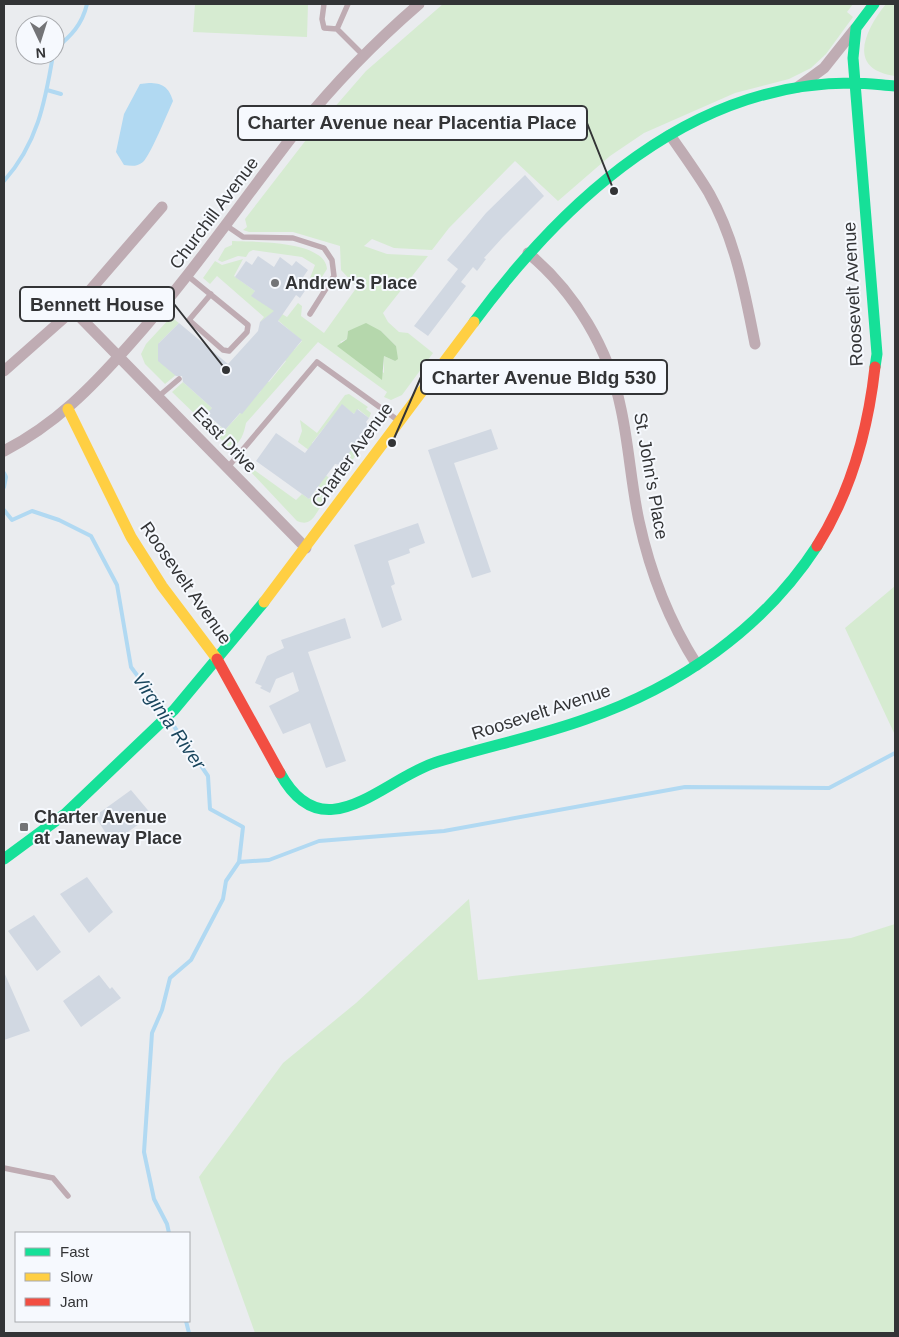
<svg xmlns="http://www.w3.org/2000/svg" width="899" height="1337" font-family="Helvetica,sans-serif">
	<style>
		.green { fill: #d6ebd1; fill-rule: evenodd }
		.forest { fill: #b5d7ac }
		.water { fill: #b1d9f2 }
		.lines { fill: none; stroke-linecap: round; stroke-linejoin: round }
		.stream { stroke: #b1d9f2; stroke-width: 4 }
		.building { fill: #d1d8e2 }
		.lane { stroke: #bfacb3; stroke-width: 5.5 }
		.street { stroke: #bfacb3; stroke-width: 11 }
		.fast { stroke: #16e098; stroke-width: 11 }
		.slow { stroke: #ffcf43; stroke-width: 11 }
		.jam { stroke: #f24e42; stroke-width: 11 }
		.poi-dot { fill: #737477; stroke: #f6f9fe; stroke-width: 2 }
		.labels { text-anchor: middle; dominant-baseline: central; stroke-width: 4; stroke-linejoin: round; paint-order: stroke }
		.street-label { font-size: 18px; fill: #333436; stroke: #f6f9fe }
		.poi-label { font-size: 18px; font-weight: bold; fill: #333436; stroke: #f6f9fe; text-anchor: start }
		.water-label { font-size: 19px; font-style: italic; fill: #1a465d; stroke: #f6f9fe }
		.leader { fill: none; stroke: #333436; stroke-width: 2 }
		.callout-dot { fill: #333436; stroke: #f6f9fe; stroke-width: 2 }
		.callout { fill: #f6f9fe; stroke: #333436; stroke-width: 2 }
		.callout-label { font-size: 19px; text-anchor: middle; font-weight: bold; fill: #333436 }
	</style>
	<rect width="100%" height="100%" fill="#eaecef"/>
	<!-- green -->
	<path class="green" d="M 195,4 L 308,4 L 307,37 L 193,32 Z
		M 443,4 L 853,4 L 847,12 L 853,17 L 826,54 L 811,68 L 789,79 L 735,93 L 644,133 L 610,156 L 558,201 L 515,161 L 449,228 L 432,250 L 394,248 L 372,239 L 364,246 L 387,254 L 428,256 L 383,313 L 388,322 L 399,332 L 408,333 L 433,353 L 402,395 L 391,400 L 384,397 L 387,392 L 318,342 L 246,423 C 244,433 241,444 230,448 L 172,392 L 183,382 L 212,408 L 208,418 L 225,430 L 260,392 L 266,380 L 269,382 L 286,361 L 283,359 L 292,349 L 294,350 L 302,341 L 273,316 L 267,317 L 260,322 L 264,317 L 217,276 L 210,284 L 203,278 L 215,261 L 222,265 L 243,259 L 234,276 L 255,291 L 252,296 L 287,317 L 298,303 L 302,306 L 301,316 L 324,333 L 357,287 L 341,270 L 340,246 L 293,232 L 249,232 L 243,230 L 247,227 L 245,219 L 306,140 L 366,71 ZM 363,326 L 381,331 L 396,346 L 395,361 L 384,356 L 384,373 L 340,342 L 347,339 L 348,331 Z
		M 886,4 L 895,4 L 895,76 C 846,69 865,30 886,4 Z
		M 232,241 C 253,242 325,240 327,269 L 318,283 L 310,278 L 315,265 L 302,257 L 253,250 L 249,252 L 246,257 L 238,256 L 222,262 L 218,260 L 225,248 L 232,245 Z
		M 171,317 L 179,323 L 159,343 L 177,374 L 165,384 L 145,364 L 141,354 L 146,344 Z
		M 349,394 L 368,407 L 366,409 L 371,413 L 369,418 L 358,409 L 354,414 L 342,405 L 312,443 L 318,457 L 298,442 L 302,431 L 300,420 L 317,433 L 345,395 Z
		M 374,416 L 377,422 L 376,428 L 348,466 L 342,461 L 358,441 Z
		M 248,469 L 253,469 L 296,500 L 302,494 L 309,499 L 316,491 L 323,473 L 333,481 L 342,474 L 314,517 C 309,523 305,524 297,521 Z
		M 895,586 L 895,735 L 845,628 Z
		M 469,899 L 478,980 L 851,938 L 895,924 L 895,1333 L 255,1333 L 199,1177 L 283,1063 L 356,1003 Z"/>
	<!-- forest -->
	<path class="forest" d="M 366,323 L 381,331 L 396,346 L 398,359 L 395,361 L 384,356 L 382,380 L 337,346 L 347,339 L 348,331 Z"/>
	<!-- water -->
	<path class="water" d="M 149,83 C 162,83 169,87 173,101 C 168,112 150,156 143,162 C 137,167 131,166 124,165 L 116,152 L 124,114 L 140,84 Z"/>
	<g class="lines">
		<!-- stream -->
		<path class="stream" d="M 55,49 C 71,36 82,25 87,4
			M 47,90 L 61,94
			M 4,181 C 37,144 45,103 53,55
			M 4,473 L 6,477 L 4,487
			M 4,510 L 12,520 L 32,511 L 59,520 L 91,536 L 117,585 L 131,667 L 165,713
			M 239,862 L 269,860 L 319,841 L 444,831 L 685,787 L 829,788 L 895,753
			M 169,1233 L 167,1224 L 154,1199 L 144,1152 L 152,1033 L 162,1010 L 170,978 L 191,960 L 223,899 L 226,881 L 239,862 L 243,827 L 210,809 L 208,776 L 169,719
			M 186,1321 L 189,1333"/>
	</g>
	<!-- building -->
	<path class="building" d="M 525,175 L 544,196 L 503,237 L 484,258 L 486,259 L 477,271 L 473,267 L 461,282 L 466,286 L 428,336 L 414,326 L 458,269 L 447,260 L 486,213 Z
		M 258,256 L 274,267 L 280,257 L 292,266 L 296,261 L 308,270 L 301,280 L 309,285 L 300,298 L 296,295 L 278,321 L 302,340 L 242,414 L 240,413 L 225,430 L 209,416 L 207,414 L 212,408 L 183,382 L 182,376 L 176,376 L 158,361 L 158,344 L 179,323 L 228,364 L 258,331 L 260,322 L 274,311 L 251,296 L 255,291 L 235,277 L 246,261 L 252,265 Z
		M 342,404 L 354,414 L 357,409 L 369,418 L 366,422 L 369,427 L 340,465 L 335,464 L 309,499 L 256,461 L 276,433 L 305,453 Z
		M 491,429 L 498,449 L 454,463 L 491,572 L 472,578 L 428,450 Z
		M 418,523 L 425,543 L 409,549 L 410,553 L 388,561 L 395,584 L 391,586 L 402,620 L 382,628 L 354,545 Z
		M 345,618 L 351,638 L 308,652 L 346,761 L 326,768 L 310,723 L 283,734 L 269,706 L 299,691 L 293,672 L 276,679 L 270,693 L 260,688 L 262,686 L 255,683 L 267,656 L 284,648 L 281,640 Z
		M 131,790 L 152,815 L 112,843 L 95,816 Z
		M 87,877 L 113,912 L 89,933 L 60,894 Z
		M 34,915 L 61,952 L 37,971 L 8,931 Z
		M 4,972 L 30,1031 L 4,1040 Z
		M 99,975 L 110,989 L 112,987 L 121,998 L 81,1027 L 63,1001 Z"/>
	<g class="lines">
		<!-- lane -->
		<path class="lane" d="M 324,4 L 322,19 L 324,28 L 337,29 L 363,55
			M 337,29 L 348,4
			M 227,226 L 243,237 L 293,238 L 324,248 L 332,260 L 334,276 L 310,314
			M 188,276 L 248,325 L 247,332 L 229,351 L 223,350 L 189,320 L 211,294
			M 159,396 L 179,379
			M 228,467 L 317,362 L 399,421
			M 4,1168 L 53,1178 L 68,1196"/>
		<!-- street -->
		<path class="street" d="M 798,87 L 824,68 L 855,29
			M 670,135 C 683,154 697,173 709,193 C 735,239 745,292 755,344
			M 528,253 C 575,292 609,349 621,409 C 629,446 631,484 639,521 C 650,572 669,621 697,665
			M 73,310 L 306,548
			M 4,371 L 73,310 L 162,207
			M 4,451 C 56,424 91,388 130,344 C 191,276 242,201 298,129 C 335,83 375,42 419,4"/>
		<!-- fast -->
		<path class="fast" d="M 874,4 L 856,28 L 853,58 L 877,354 L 875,367
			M 474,322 C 564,200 691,82 853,83 C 867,83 881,85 895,86
			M 280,773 C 323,852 381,781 434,763 C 484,747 536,737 586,719 C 679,687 763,629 817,546
			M 4,859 L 65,814 L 174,710 L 264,602"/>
		<!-- slow -->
		<path class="slow" d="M 68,409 L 131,537 L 162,586 L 217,659
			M 264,602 L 474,322"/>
		<!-- jam -->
		<path class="jam" d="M 817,546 C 851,492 868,430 875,367
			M 217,659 L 280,773"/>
	</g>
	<!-- markers -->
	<g class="poi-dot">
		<circle cx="275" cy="283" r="5"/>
		<rect x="19" y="822" width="10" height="10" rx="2.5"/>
	</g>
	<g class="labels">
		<!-- street labels -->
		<g class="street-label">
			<text transform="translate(214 213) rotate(-53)">Churchill Avenue</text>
			<text transform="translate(853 294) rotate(-93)">Roosevelt Avenue</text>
			<text transform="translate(225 440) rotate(46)">East Drive</text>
			<text transform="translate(352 455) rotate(-54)">Charter Avenue</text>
			<text transform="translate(651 476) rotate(80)">St. John's Place</text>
			<text transform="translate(186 583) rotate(55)">Roosevelt Avenue</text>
			<text transform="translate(541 712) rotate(-18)">Roosevelt Avenue</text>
		</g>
		<!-- poi labels -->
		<g class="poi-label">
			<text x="285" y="283">Andrew's Place</text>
			<text x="34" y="817">Charter Avenue<tspan x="34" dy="21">at Janeway Place</tspan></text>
		</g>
		<!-- water labels -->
		<g class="water-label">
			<text transform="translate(169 721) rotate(55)">Virginia River</text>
		</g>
	</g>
	<!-- callouts -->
	<path class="leader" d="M614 191L587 123M226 370L174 304M392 443L421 377"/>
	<g class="callout-dot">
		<circle cx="614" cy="191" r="5"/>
		<circle cx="226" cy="370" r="5"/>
		<circle cx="392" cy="443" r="5"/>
	</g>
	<g class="callout">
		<rect x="238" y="106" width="349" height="34" rx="5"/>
		<rect x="20" y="287" width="154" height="34" rx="5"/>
		<rect x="421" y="360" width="246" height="34" rx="5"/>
	</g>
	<g class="callout-label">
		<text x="412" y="129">Charter Avenue near Placentia Place</text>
		<text x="97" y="311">Bennett House</text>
		<text x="544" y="384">Charter Avenue Bldg 530</text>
	</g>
	<!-- border -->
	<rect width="899" height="1337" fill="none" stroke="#333436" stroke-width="10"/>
	<!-- legend -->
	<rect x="15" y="1232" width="175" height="90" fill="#f6f9fe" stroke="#a8aaae"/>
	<rect x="25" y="1248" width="25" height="8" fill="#16e098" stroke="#a8aaae"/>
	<text x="60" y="1257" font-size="15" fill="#333436">Fast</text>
	<rect x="25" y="1273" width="25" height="8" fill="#ffcf43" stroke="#a8aaae"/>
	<text x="60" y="1282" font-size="15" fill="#333436">Slow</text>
	<rect x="25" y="1298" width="25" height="8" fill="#f24e42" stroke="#a8aaae"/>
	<text x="60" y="1307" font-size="15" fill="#333436">Jam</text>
	<!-- north arrow -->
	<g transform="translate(40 40) rotate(176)"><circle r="24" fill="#f6f9fe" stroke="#a8aaae"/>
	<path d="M0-4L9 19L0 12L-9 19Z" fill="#737477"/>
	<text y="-8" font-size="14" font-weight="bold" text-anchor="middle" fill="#333436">N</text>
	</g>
</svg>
